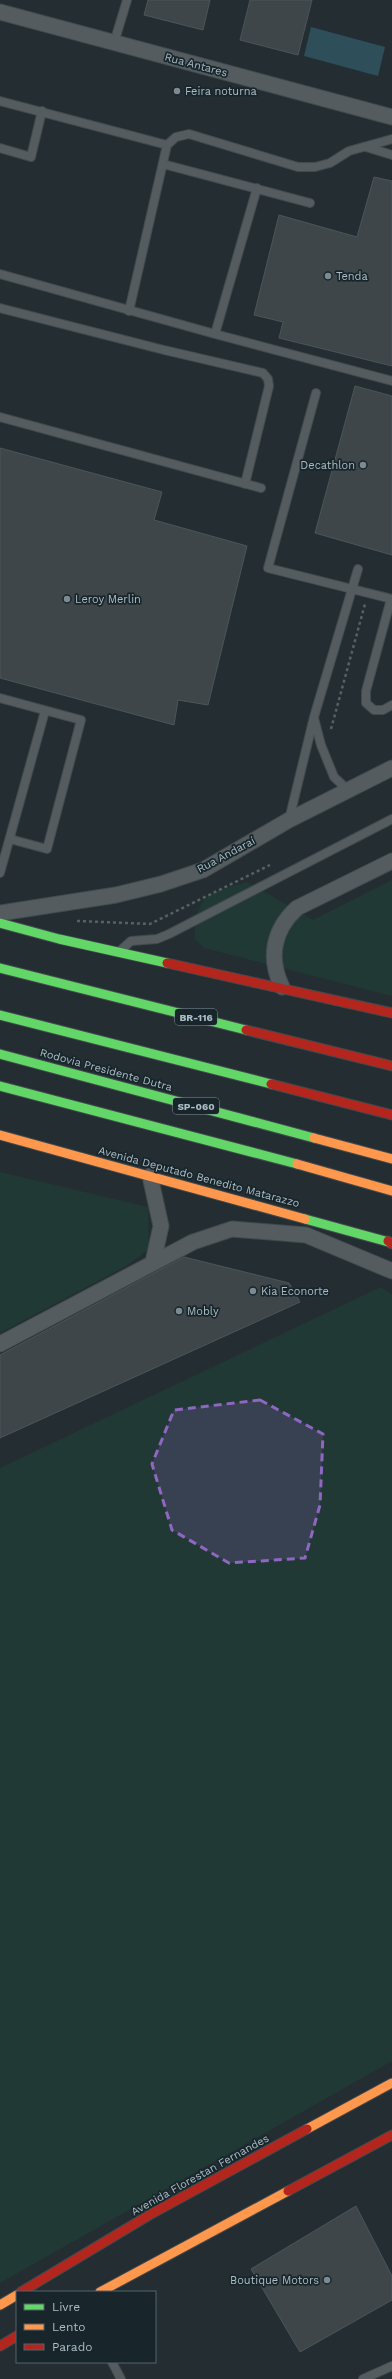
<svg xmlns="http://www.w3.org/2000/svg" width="392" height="2379" font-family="'Work Sans',sans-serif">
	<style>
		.green { fill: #213935 }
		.water { fill: #2e4e5a }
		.building { fill: #3e464a; stroke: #4b565a }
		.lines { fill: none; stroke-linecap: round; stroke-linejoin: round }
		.lane-casing { stroke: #424a4d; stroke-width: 10 }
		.street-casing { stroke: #424a4d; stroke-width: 17 }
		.fast-casing { stroke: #414b4e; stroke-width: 11 }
		.slow-casing { stroke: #414b4e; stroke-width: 11 }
		.jam-casing { stroke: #414b4e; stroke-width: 11 }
		.path { stroke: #566164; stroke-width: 2.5; stroke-dasharray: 3 3; stroke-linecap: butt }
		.lane { stroke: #545c60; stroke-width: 8 }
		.street { stroke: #545c60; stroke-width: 15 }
		.fast { stroke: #63d668; stroke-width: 9 }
		.slow { stroke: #ff974d; stroke-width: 9 }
		.jam { stroke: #b3261e; stroke-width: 9 }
		.marked { fill: #8f66c1; fill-opacity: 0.2; stroke: #8f66c1; stroke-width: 3; stroke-dasharray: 8 5; stroke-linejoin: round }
		.poi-dot { fill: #7c8b92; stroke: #18262c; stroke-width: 1.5 }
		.labels { text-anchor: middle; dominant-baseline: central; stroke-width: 3.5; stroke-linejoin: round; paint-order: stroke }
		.shield { fill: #18262c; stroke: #809097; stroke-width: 1 }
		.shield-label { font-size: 10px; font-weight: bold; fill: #acbdc5 }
		.street-label { font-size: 11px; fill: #acbdc5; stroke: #18262c }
		.poi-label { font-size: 11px; fill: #acbdc5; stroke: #18262c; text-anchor: start }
	</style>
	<rect width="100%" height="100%" fill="#242e32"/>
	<!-- green -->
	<path class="green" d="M 392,880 L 392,996 L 204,948 L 195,939 C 194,926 196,905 208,896 C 218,889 235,886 247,882 L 313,920 Z
		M 0,1172 L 148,1207 L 149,1249 L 128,1265 L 0,1333 Z
		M 381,1287 L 392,1294 L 392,2061 L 0,2283 L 0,1468 Z"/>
	<!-- water -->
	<path class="water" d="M 311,27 L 385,47 L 378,76 L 304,56 Z"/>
	<!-- building -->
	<path class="building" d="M 148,0 L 210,0 L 203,30 L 144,15 Z
		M 250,0 L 312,0 L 298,55 L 240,40 Z
		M 374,177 L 392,181 L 392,366 L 279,338 L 283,322 L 254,315 L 279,215 L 357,237 Z
		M 355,386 L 392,396 L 392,555 L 315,533 Z
		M 0,448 L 162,492 L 154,520 L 247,546 L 208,705 L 178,700 L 174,725 L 0,678 Z
		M 184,1257 L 289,1283 L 300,1302 L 0,1438 L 0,1355 Z
		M 356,2206 L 392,2276 L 392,2300 L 300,2352 L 251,2269 Z"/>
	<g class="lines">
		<defs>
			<path id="lane" d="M 114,43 L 127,0
				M 0,101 L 167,145
				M 366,147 L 392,155
				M 0,148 L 31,157 L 42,111
				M 163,164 L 310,203
				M 0,274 L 215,334 L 257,188
				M 0,308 L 164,350 L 263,373 L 268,379 L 269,386 L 245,484
				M 129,311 L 167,145 L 176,137 L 189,134 L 298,167 L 315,167 L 330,163 L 349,151 L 392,139
				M 215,334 L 392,381
				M 316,393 L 268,568 L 392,599
				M 0,417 L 261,488
				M 391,599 L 366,691 L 366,703 L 374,710 L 383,710 L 392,705
				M 0,698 L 81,720 L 47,849 L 10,839
				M 314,718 L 321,745 L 334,777 L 348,790
				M 289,820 L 314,717 L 358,569
				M 0,873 L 45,711
				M 121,950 L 131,941 L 157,939 L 169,934 L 392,819
				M 112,2362 L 121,2379
				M 363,2379 L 392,2366"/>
			<path id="street" d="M 0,12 L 392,117
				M 0,913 L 116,895 L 161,884 L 203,870 L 289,820 L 392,768
				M 282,987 C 268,958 273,930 297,908 L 392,861
				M 150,1176 L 161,1226 L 153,1262
				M 0,1344 L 193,1242 L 232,1229 L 306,1235 L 392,1271"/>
			<path id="fast" d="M 0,923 L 59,939 L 167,963
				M 0,968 L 246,1030
				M 0,1015 L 271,1084
				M 0,1054 L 314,1138
				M 0,1086 L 297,1164
				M 305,1219 L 392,1243"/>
			<path id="slow" d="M 0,1135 L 305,1219
				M 314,1138 L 392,1159
				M 297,1164 L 392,1191
				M 307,2129 L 392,2083
				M 100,2292 L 288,2191
				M 0,2305 L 17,2295"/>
			<path id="jam" d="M 167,963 L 392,1013
				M 246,1030 L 392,1066
				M 271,1084 L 392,1115
				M 388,1241 L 392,1244
				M 288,2191 L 392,2135
				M 21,2292 L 151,2214 L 307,2129
				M 0,2346 L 17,2336"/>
		</defs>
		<!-- lane casing -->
		<use href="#lane" class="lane-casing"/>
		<!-- street casing -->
		<use href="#street" class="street-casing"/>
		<!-- fast casing -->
		<use href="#fast" class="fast-casing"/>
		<!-- slow casing -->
		<use href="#slow" class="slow-casing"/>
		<!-- jam casing -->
		<use href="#jam" class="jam-casing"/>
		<!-- path -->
		<path class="path" d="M 331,729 L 365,604
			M 77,921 L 150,924 L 270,865"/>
		<!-- lane -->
		<use href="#lane" class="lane"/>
		<!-- street -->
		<use href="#street" class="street"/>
		<!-- fast -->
		<use href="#fast" class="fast"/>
		<!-- slow -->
		<use href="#slow" class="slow"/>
		<!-- jam -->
		<use href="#jam" class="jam"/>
	</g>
	<!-- marked area -->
	<path class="marked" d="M 260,1400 L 323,1434 L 320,1505 L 305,1558 L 229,1563 L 172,1530 L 152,1464 L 174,1410 Z"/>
	<!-- markers -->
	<g class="poi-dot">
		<circle cx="177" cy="91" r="4"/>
		<circle cx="328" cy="276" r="4"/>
		<circle cx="363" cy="465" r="4"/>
		<circle cx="67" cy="599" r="4"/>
		<circle cx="253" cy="1291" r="4"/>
		<circle cx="179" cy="1311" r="4"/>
		<circle cx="327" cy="2280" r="4"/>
	</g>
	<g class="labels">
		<!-- shield labels -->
		<g class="shield">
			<rect x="175" y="1009" width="42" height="16" rx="3"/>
			<rect x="173" y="1098" width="46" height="16" rx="3"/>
		</g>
		<g class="shield-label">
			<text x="196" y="1017">BR-116</text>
			<text x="196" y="1106">SP-060</text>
		</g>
		<!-- street labels -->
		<g class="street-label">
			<text transform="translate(196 65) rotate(15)">Rua Antares</text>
			<text transform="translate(226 855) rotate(-28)">Rua Andaraí</text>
			<text transform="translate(106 1070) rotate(15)">Rodovia Presidente Dutra</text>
			<text transform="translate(199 1177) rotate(15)">Avenida Deputado Benedito Matarazzo</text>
			<text transform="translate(200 2175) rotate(-29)">Avenida Florestan Fernandes</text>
		</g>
		<!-- poi labels -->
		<g class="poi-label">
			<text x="185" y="91">Feira noturna</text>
			<text x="336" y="276">Tenda</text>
			<text x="355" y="465" text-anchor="end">Decathlon</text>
			<text x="75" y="599">Leroy Merlin</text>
			<text x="261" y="1291">Kia Econorte</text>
			<text x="187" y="1311">Mobly</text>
			<text x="319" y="2280" text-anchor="end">Boutique Motors</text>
		</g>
	</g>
	<!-- legend -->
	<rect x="16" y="2291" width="140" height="72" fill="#18262c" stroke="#536269"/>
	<rect x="24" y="2304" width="20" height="6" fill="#63d668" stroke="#536269"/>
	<text x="52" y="2311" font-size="12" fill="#acbdc5">Livre</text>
	<rect x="24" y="2324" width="20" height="6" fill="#ff974d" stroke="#536269"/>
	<text x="52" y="2331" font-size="12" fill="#acbdc5">Lento</text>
	<rect x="24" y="2344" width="20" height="6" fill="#b3261e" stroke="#536269"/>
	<text x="52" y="2351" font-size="12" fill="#acbdc5">Parado</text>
</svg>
